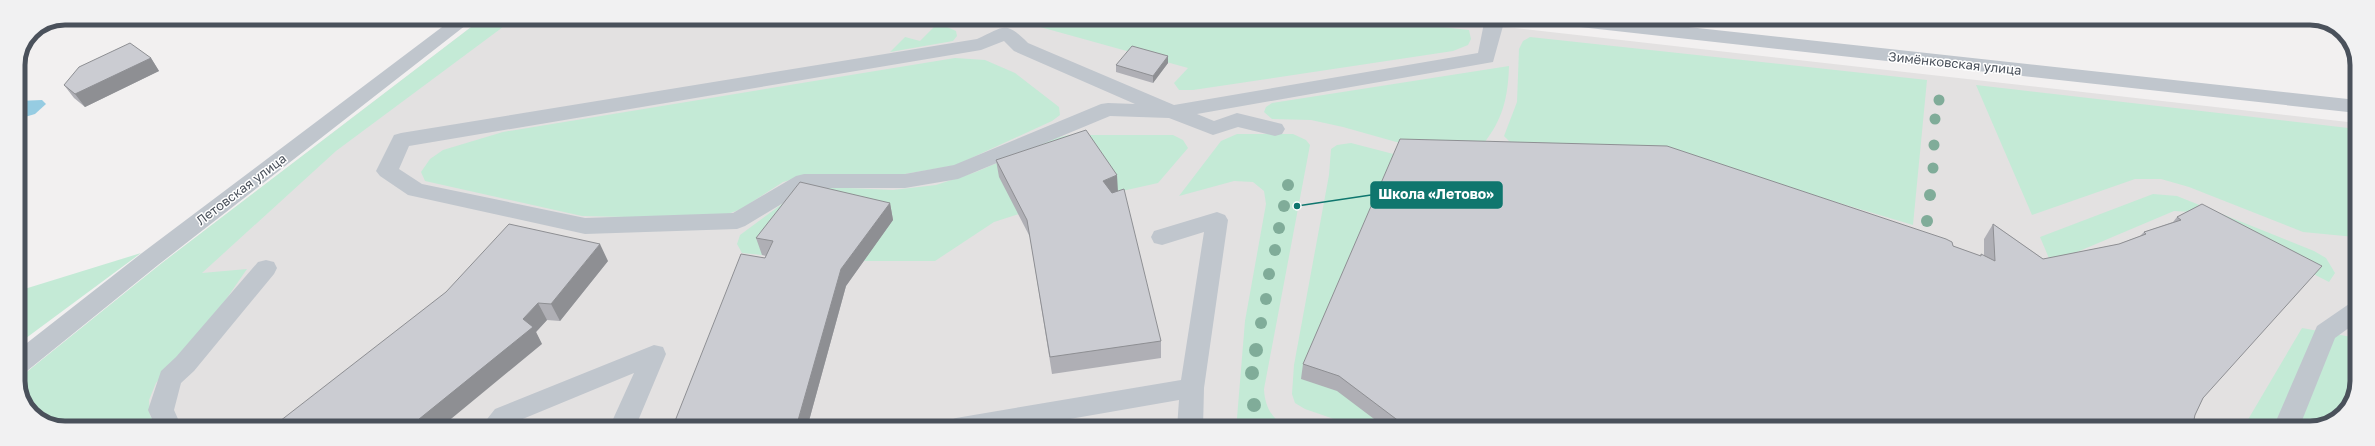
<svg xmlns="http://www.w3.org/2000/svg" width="2375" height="446" font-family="'Golos Text',sans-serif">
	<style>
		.education { fill: #e3e1e1 }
		.green { fill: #c4ead6 }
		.water { fill: #96cce2 }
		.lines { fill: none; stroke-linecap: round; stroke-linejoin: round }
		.minor { fill: #c0c6cd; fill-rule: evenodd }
		.tree { fill: #80ac99 }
		.wall { fill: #afafb5 }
		.shaded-wall { fill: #8e8f93 }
		.building { fill: #cbccd2; stroke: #8e8f93 }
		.labels { text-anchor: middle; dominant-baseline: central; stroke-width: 3; stroke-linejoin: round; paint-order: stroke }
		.street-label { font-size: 13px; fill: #4a515b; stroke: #fff }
		.rim { fill: none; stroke: #4a515b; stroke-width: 5 }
		.leader { fill: none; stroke: #0f766e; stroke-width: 1.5 }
		.callout-dot { fill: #0f766e; stroke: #fff; stroke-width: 1.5 }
		.callout { fill: #0f766e; stroke: #0f766e; stroke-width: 1.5 }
		.callout-label { font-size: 14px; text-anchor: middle; font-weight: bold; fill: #fff }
	</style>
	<rect width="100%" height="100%" fill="#f2f0f0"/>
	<!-- education -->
	<path class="education" d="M 483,18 L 1426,18 L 2357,123 L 2357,388 L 2341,417 L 2311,428 L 58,428 L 31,414 L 18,387 L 18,379 L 162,263 Z"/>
	<!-- green -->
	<path class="green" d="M 483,18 L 515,18 L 336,151 L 202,273 L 247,269 L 191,350 L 171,365 L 156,383 L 149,400 L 150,416 L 160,428 L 58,428 L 31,414 L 18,387 L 18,379 L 162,263 Z
		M 1046,18 L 1364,18 L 1469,30 L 1471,39 L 1468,45 L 1453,51 L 1193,90 L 1179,90 L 1174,83 L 1188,68 L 1033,25 L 1041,23 Z
		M 938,23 L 956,31 L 957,36 L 953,41 L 890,52 L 905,37 L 920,41 Z
		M 1530,37 L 1927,80 L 1913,225 L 1665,151 L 1511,143 L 1504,136 L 1517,102 L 1519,49 L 1523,41 Z
		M 955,58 L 985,60 L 1015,73 L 1059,107 L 1060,115 L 1052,121 L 956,165 L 905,174 L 811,174 L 783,182 L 741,209 L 715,219 L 582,216 L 425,181 L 421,172 L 430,159 L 443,150 L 503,132 Z
		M 1509,66 C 1508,97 1503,119 1484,143 L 1414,147 L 1343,127 L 1311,120 L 1272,119 L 1264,112 L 1266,107 L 1272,103 Z
		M 1976,85 L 2357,129 L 2357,196 L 2348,209 L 2357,214 L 2357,235 L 2355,237 L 2303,232 L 2189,187 L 2161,179 L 2135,179 L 2032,215 Z
		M 1237,134 L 1293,134 L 1306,140 L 1310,145 L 1264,389 C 1265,408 1272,418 1287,428 L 1239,428 L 1237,418 L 1245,321 L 1266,204 L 1264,191 L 1253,182 L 1234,181 L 1179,196 L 1221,141 Z
		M 1069,135 L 1173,135 L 1183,140 L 1188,148 L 1158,183 L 1019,214 L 994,222 L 935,261 L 863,261 L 805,199 L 762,255 L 742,253 L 737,244 L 740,235 L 794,195 L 826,187 L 893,190 L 936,185 L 976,172 L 1055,138 Z
		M 1351,143 L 1405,157 L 1471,428 L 1360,428 L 1305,409 L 1295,403 L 1292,394 L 1294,365 L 1329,175 L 1331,149 L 1337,145 Z
		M 2153,194 L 2177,196 L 2314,251 L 2326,258 L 2335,273 L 2329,282 L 2192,212 L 2174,211 L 2051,263 L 2040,237 Z
		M 141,253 L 18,344 L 18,291 Z
		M 2302,328 L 2357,338 L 2357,388 L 2341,417 L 2311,428 L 2243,428 Z"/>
	<!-- water -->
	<path class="water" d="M 42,100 L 46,104 L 35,114 L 18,119 L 18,101 Z"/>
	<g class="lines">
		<!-- minor -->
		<path class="minor" d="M 454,18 L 475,18 L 158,265 L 27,371 L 18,373 L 18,350 L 142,253 Z
			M 1485,18 L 1503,18 L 1503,26 L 1493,62 L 1197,114 L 1214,121 L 1237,113 L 1282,124 L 1285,129 L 1282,134 L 1275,136 L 1238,127 L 1213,135 L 1169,118 L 1110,116 L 958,179 L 905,188 L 808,188 L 745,226 L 737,229 L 585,234 L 408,195 L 380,176 L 376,171 L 394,135 L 401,133 L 977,39 C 1004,27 1005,20 1028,43 L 1174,105 L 1478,53 ZM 1004,41 L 1014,51 L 1135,104 L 1108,103 L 1101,104 L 954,165 L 905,174 L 804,174 L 796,176 L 733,213 L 585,218 L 422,184 L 399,169 L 409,146 L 981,50 Z
			M 1544,18 L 1606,18 L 2357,100 L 2357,113 L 1553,24 L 1546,22 Z
			M 1217,212 L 1225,215 L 1228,220 L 1204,388 L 1203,428 L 1177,428 L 1179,400 L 1018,428 L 943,428 L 947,421 L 956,418 L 1181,380 L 1204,232 L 1162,245 L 1154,243 L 1151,237 L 1154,231 Z
			M 266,260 L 274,262 L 277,268 L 274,274 L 194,371 L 181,383 L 174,410 L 182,428 L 156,428 L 148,410 L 161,371 L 176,357 L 258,262 Z
			M 2357,301 L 2357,322 L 2335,338 L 2299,428 L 2273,428 L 2317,326 L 2349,304 Z
			M 654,345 L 663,347 L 666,354 L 635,428 L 609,428 L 634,373 L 513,423 L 509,428 L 480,428 L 495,409 Z"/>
	</g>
	<!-- trees -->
	<g class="tree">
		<circle cx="1939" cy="100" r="5.5"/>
		<circle cx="1935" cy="119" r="5.5"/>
		<circle cx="1934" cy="145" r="5.5"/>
		<circle cx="1933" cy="168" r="5.5"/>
		<circle cx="1288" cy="185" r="6"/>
		<circle cx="1930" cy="195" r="6"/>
		<circle cx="1284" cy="206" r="6"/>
		<circle cx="1927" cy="221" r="6"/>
		<circle cx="1279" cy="228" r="6"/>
		<circle cx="1275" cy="250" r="6"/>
		<circle cx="1269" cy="274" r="6"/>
		<circle cx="1266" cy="299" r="6"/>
		<circle cx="1261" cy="323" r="6"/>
		<circle cx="1256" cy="350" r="7"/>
		<circle cx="1252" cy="373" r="7"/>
		<circle cx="1254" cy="405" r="7"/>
	</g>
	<!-- wall -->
	<path class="wall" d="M 151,58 L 159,71 L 85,107 L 74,98 L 64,85 Z
		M 1168,63 L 1153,83 L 1116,72 L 1116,65 Z
		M 996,160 L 1118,191 L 1161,341 L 1161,358 L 1052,374 L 1030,237 L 999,177 Z
		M 890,203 L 893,220 L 846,286 L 807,428 L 678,428 L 675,421 L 766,256 L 762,255 L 756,238 Z
		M 2202,204 L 2203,398 L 2195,415 L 2193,424 L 2194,428 L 1386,428 L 1337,391 L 1301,379 L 1303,364 L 1953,246 L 1980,256 L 1984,256 L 1984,239 L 1993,224 L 2043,259 L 2119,244 L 2140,236 L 2144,232 L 2173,222 L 2177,217 Z
		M 608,261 L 560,321 L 547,320 L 536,332 L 542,344 L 446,292 Z"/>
	<!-- shaded-wall -->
	<path class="shaded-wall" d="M 42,27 L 44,33 L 29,38 L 31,32 Z
		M 1168,56 L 1168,63 L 1153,83 L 1153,76 Z
		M 151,58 L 159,71 L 85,107 L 75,94 Z
		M 1117,175 L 1118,192 L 1104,198 L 1103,181 Z
		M 890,203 L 893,220 L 846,286 L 807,428 L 799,428 L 797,424 L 841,269 Z
		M 600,244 L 608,261 L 560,321 L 551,304 Z
		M 538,303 L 547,320 L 536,332 L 542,344 L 440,428 L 408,428 L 523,319 Z"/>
	<!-- building -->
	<path class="building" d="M 130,43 L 151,58 L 75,94 L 64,85 L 79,67 Z
		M 1132,46 L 1168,56 L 1153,76 L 1116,65 Z
		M 1086,130 L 1117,175 L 1103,181 L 1112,193 L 1124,189 L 1161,341 L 1050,357 L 1027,220 L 996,160 Z
		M 1400,139 L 1667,146 L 1946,239 L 1952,242 L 1953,246 L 1981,256 L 1981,254 L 1995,261 L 1993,224 L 2043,259 L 2119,244 L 2146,234 L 2144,232 L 2181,220 L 2177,217 L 2202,204 L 2322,266 L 2203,398 L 2195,415 L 2193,424 L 2194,428 L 1408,428 L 1339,376 L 1303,364 Z
		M 800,182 L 890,203 L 841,269 L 797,424 L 675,421 L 741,254 L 765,258 L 773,241 L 756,238 Z
		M 509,224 L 600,244 L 551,304 L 538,303 L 523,319 L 533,327 L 408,428 L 271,428 L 446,292 Z"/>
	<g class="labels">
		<!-- street labels -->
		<g class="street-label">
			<text transform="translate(1955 63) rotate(6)">Зимёнковская улица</text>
			<text transform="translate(241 189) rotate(-37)">Летовская улица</text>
		</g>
	</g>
	<!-- crop -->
	<path d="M0 0H2375V446H0ZM65 25H2310A40 40 0 0 1 2350 65V381A40 40 0 0 1 2310 421H65A40 40 0 0 1 25 381V65A40 40 0 0 1 65 25Z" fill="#f1f1f2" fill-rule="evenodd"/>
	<path class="rim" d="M65 25H2310A40 40 0 0 1 2350 65V381A40 40 0 0 1 2310 421H65A40 40 0 0 1 25 381V65A40 40 0 0 1 65 25Z"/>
	<!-- callouts -->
	<path class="leader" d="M1297 206L1371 195"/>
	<circle class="callout-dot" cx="1297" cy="206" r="4"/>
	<rect class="callout" x="1371" y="182" width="131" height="26" rx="4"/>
	<g class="callout-label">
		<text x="1436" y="199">Школа «Летово»</text>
	</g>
</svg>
